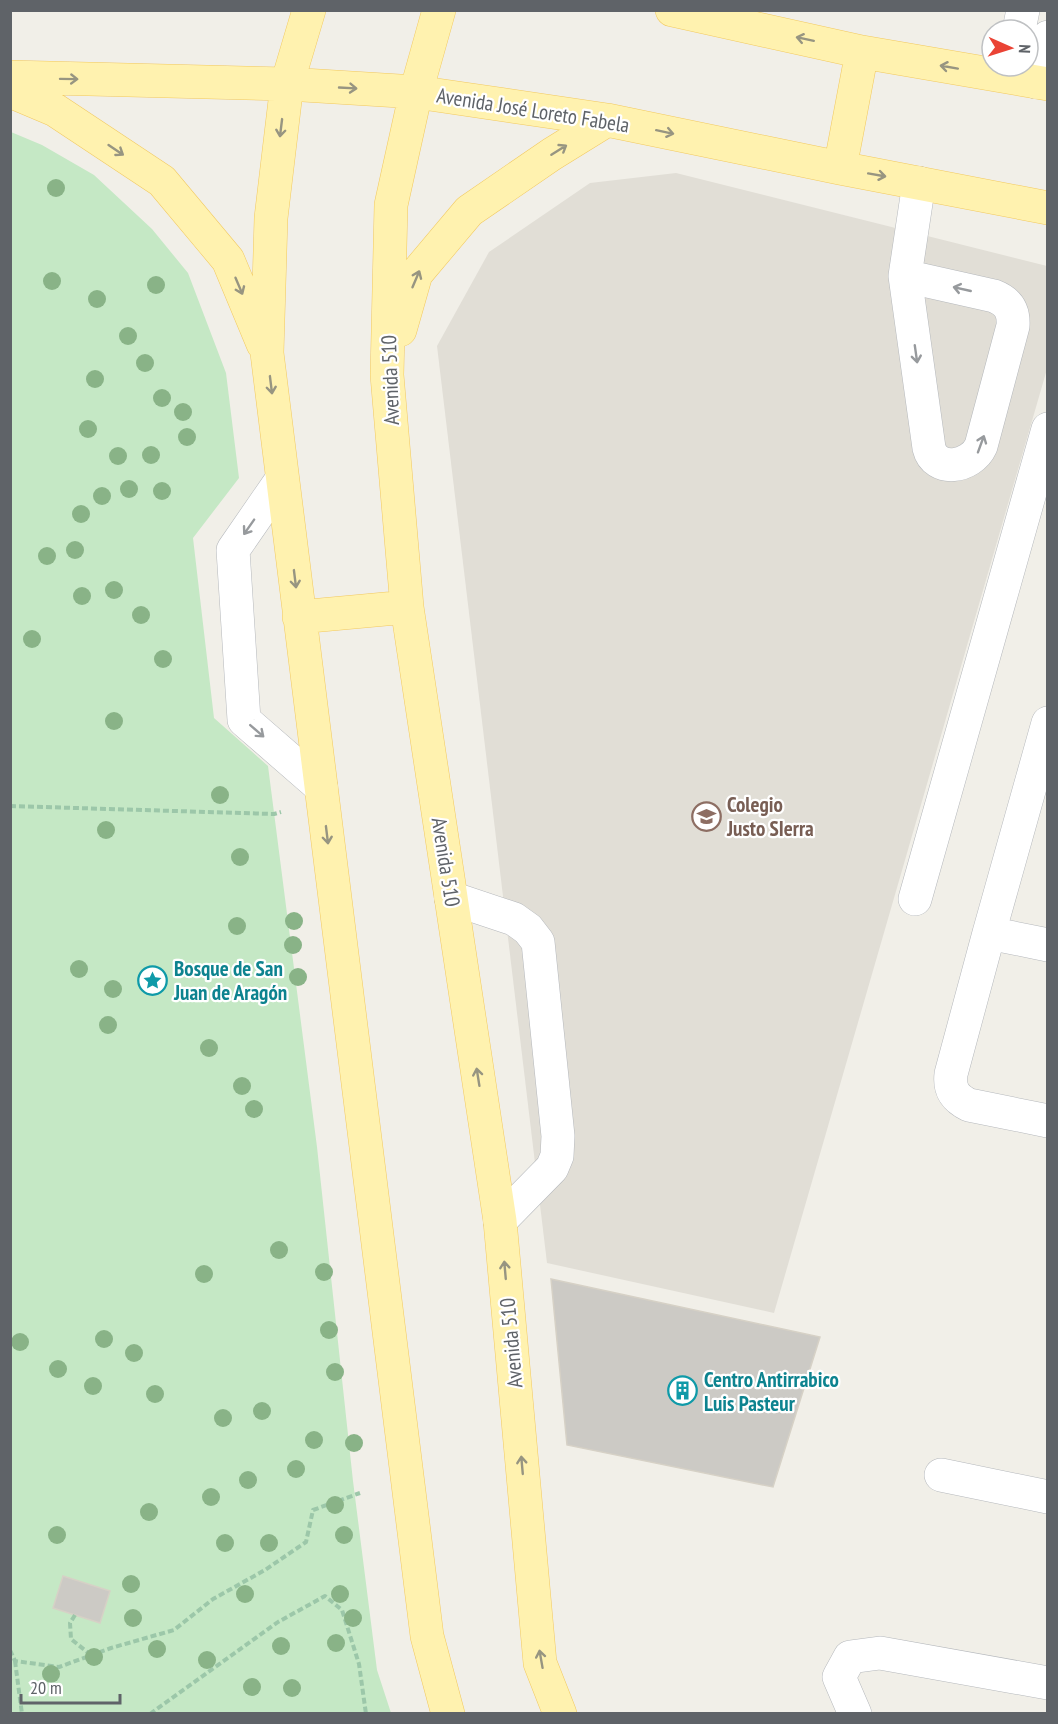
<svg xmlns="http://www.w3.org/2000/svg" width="1058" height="1724" font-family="'PT Sans Narrow',sans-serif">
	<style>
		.education { fill: #e1ded6 }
		.green { fill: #c5e8c5 }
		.building { fill: #cccac5; stroke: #d6d1c6; stroke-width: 1.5 }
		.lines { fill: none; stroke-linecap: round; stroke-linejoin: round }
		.minor-casing { stroke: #b5b8bc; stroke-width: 34 }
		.major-casing { stroke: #f2c960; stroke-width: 34 }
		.path { stroke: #9cc7a9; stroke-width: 4; stroke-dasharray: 6 3; stroke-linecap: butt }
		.minor { stroke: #fff; stroke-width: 33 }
		.major { stroke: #fff2af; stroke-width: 33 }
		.tree { fill: #89b387 }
		.oneway { stroke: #979581 }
		.oneway2 { stroke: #979a9d }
		.labels { text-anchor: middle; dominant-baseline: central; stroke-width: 4.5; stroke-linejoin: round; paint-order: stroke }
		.street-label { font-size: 21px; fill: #5f6368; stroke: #fff }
		.education-label { font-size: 21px; font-weight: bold; fill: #785e54; stroke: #fff; text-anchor: start }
		.culture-label { font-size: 21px; font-weight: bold; fill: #0d838f; stroke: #fff; text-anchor: start }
	</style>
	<rect width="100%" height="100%" fill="#f1efe8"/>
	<!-- education -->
	<path class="education" d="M 676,173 L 1047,266 L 1047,369 L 774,1313 L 547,1263 L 437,346 L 489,252 L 590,183 Z"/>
	<!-- green -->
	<path class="green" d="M 11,132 L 42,145 L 94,175 L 152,229 L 188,273 L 226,373 L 239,478 L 193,538 L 214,718 L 268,766 L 317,1147 L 353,1481 L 377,1670 L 391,1713 L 11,1713 Z"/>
	<!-- building -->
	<path class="building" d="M 551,1279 L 820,1337 L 773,1487 L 567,1445 Z
		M 63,1576 L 110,1591 L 100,1623 L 53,1608 Z"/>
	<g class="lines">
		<defs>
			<path id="minor" d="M 1019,30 L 1023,10
				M 1036,82 L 1048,37
				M 905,276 L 994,296 C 1009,302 1014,311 1013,326 L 981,446 C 971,468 935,473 929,448 L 905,276 L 919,183
				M 282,479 L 233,550 L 244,720 L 321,787
				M 1048,723 L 989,933 L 1048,945
				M 451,898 L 514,919 L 528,929 L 538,942 L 558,1136 L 557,1156 L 552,1168 L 500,1221
				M 915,899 L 1048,429
				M 989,933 L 951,1074 C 949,1090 955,1098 969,1105 L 1048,1121
				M 941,1475 L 1048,1497
				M 855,1714 L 839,1677 L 850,1657 L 880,1653 L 1048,1683"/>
			<path id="major" d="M 309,10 L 287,84 L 271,218 L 267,353 L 427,1636 L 448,1714
				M 439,10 L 416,92 L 391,205 L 387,375 L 407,607 L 500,1221 L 540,1663 L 560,1714
				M 672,10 L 862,52 L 1048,84
				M 10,77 L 287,84 L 416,92 L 607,120 L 840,168 L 1048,208
				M 10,91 L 55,110 L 162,181 L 228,260 L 263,344
				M 840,168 L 862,52
				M 400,330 L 416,274 L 469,211 L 552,154 L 607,120
				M 299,617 L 407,607"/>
		</defs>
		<!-- minor casing -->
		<use href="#minor" class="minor-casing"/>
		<!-- major casing -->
		<use href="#major" class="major-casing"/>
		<!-- path -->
		<path class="path" d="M 10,806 L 274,814 L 281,812
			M 75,1615 L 70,1623 L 71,1639 L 91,1655
			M 10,1650 L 15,1661 L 59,1667 L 111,1648 L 174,1630 L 213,1599 L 265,1570 L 306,1542 L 313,1510 L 360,1493
			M 15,1661 L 22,1714
			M 150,1714 L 278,1622 L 325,1596 L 342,1610 L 359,1664 L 366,1714"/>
		<!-- minor -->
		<use href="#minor" class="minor"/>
		<!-- major -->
		<use href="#major" class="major"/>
	</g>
	<!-- trees -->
	<g class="tree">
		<circle cx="56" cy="188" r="9"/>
		<circle cx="52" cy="281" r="9"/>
		<circle cx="156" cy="285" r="9"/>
		<circle cx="97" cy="299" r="9"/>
		<circle cx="128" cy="336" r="9"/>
		<circle cx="145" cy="363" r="9"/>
		<circle cx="95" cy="379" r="9"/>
		<circle cx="162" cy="398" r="9"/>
		<circle cx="183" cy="412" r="9"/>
		<circle cx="88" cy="429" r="9"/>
		<circle cx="187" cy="437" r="9"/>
		<circle cx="151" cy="455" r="9"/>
		<circle cx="118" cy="456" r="9"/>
		<circle cx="129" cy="489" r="9"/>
		<circle cx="162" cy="491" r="9"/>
		<circle cx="102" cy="496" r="9"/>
		<circle cx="81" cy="514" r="9"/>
		<circle cx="75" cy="550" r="9"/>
		<circle cx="47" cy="556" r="9"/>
		<circle cx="114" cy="590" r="9"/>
		<circle cx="82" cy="596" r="9"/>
		<circle cx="141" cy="615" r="9"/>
		<circle cx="32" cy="639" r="9"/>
		<circle cx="163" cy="659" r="9"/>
		<circle cx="114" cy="721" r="9"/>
		<circle cx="220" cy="795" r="9"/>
		<circle cx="106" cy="830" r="9"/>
		<circle cx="240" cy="857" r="9"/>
		<circle cx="294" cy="921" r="9"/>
		<circle cx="237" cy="926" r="9"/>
		<circle cx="293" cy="945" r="9"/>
		<circle cx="79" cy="969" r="9"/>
		<circle cx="298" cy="977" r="9"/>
		<circle cx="113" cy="989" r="9"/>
		<circle cx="108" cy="1025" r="9"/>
		<circle cx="209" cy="1048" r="9"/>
		<circle cx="242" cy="1086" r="9"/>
		<circle cx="254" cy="1109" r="9"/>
		<circle cx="279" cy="1250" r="9"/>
		<circle cx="324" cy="1272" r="9"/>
		<circle cx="204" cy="1274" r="9"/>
		<circle cx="329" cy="1330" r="9"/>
		<circle cx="104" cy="1339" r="9"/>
		<circle cx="20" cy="1342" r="9"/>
		<circle cx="134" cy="1353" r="9"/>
		<circle cx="58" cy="1369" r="9"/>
		<circle cx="335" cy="1372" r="9"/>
		<circle cx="93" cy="1386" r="9"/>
		<circle cx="155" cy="1394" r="9"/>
		<circle cx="262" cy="1411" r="9"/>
		<circle cx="223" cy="1418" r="9"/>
		<circle cx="314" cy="1440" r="9"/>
		<circle cx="354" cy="1443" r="9"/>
		<circle cx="296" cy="1469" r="9"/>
		<circle cx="248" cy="1480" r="9"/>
		<circle cx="211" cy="1497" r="9"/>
		<circle cx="335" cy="1505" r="9"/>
		<circle cx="149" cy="1512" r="9"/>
		<circle cx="57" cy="1535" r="9"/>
		<circle cx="344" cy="1535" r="9"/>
		<circle cx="225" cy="1543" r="9"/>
		<circle cx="269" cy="1543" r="9"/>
		<circle cx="131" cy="1584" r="9"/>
		<circle cx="245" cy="1594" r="9"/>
		<circle cx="340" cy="1594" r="9"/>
		<circle cx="133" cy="1618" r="9"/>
		<circle cx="353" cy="1618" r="9"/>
		<circle cx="336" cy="1643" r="9"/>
		<circle cx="281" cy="1646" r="9"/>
		<circle cx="157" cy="1649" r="9"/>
		<circle cx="94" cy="1657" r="9"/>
		<circle cx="207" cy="1660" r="9"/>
		<circle cx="51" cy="1674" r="9"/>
		<circle cx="252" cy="1687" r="9"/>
		<circle cx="292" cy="1688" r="9"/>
	</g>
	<!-- one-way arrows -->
	<defs><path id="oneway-shaft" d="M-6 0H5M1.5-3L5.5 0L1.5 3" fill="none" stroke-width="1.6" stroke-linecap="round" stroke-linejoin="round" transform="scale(1.5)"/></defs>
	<g class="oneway">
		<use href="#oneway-shaft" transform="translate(805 39) rotate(-168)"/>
		<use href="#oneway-shaft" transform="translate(949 67) rotate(-170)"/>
		<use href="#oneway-shaft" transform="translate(69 79) rotate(1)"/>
		<use href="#oneway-shaft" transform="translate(348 88) rotate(3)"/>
		<use href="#oneway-shaft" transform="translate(281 128) rotate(97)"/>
		<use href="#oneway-shaft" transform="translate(665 132) rotate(12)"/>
		<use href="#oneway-shaft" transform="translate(116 150) rotate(34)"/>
		<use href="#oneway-shaft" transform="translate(559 150) rotate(-32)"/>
		<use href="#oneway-shaft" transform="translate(877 175) rotate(10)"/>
		<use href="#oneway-shaft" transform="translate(416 279) rotate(-67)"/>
		<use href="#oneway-shaft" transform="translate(239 286) rotate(67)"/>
		<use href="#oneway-shaft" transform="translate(271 385) rotate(83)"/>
		<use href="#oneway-shaft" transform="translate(295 579) rotate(83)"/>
		<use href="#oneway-shaft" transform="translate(327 835) rotate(83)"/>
		<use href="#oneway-shaft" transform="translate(478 1077) rotate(-99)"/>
		<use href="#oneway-shaft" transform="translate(505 1270) rotate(-95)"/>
		<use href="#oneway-shaft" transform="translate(522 1465) rotate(-95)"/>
		<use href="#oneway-shaft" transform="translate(541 1659) rotate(-100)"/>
	</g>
	<g class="oneway2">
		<use href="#oneway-shaft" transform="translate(962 289) rotate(-167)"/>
		<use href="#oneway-shaft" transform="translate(916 354) rotate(82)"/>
		<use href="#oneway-shaft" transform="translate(981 444) rotate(-70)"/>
		<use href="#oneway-shaft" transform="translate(249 527) rotate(125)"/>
		<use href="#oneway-shaft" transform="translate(257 731) rotate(41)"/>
	</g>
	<!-- icons -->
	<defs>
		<symbol id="school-ring" viewBox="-11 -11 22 22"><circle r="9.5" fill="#fff" stroke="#8d6e63" stroke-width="1.5"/><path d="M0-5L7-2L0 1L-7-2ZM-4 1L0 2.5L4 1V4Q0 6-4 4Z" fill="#8d6e63"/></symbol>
		<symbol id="sight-ring" viewBox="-11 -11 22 22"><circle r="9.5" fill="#fff" stroke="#0f9aa8" stroke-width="1.5"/><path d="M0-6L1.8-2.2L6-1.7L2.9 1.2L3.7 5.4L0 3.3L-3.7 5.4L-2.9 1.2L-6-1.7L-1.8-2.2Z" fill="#0f9aa8"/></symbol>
		<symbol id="building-ring" viewBox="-11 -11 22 22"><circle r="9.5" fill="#fff" stroke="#0f9aa8" stroke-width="1.5"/><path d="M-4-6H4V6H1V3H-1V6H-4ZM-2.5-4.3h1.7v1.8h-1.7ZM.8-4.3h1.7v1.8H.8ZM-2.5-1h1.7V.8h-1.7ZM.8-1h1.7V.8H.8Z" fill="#0f9aa8"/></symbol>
	</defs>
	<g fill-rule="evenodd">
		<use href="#school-ring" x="690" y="800" width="33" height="33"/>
		<use href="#sight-ring" x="136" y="964" width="33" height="33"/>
		<use href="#building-ring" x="666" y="1374" width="33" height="33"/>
	</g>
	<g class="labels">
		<!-- street labels -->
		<g class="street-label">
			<text transform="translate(533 110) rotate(9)">Avenida José Loreto Fabela</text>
			<text transform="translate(390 380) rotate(-92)">Avenida 510</text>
			<text transform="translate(446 862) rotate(81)">Avenida 510</text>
			<text transform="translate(511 1343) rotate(-95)">Avenida 510</text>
		</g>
		<!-- education labels -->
		<g class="education-label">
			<text x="727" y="804">Colegio<tspan x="727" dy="24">Justo SIerra</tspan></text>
		</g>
		<!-- culture labels -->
		<g class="culture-label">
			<text x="174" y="968">Bosque de San<tspan x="174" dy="24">Juan de Aragón</tspan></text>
			<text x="704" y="1379">Centro Antirrabico<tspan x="704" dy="24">Luis Pasteur</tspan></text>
		</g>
	</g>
	<!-- border -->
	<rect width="1058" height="1724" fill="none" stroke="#5f6368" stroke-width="24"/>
	<!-- north arrow -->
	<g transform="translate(1010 48) rotate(93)"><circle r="28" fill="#ffffff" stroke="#bfc1c3" stroke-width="1.5"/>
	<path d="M0-4.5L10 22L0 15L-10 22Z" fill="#ea4335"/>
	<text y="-9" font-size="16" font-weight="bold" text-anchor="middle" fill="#5f6368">N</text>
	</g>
	<!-- scale -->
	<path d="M21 1694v9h99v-9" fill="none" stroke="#5f6368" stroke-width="3"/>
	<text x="30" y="1694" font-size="18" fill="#5f6368" stroke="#ffffff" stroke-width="4.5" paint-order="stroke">20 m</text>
</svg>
